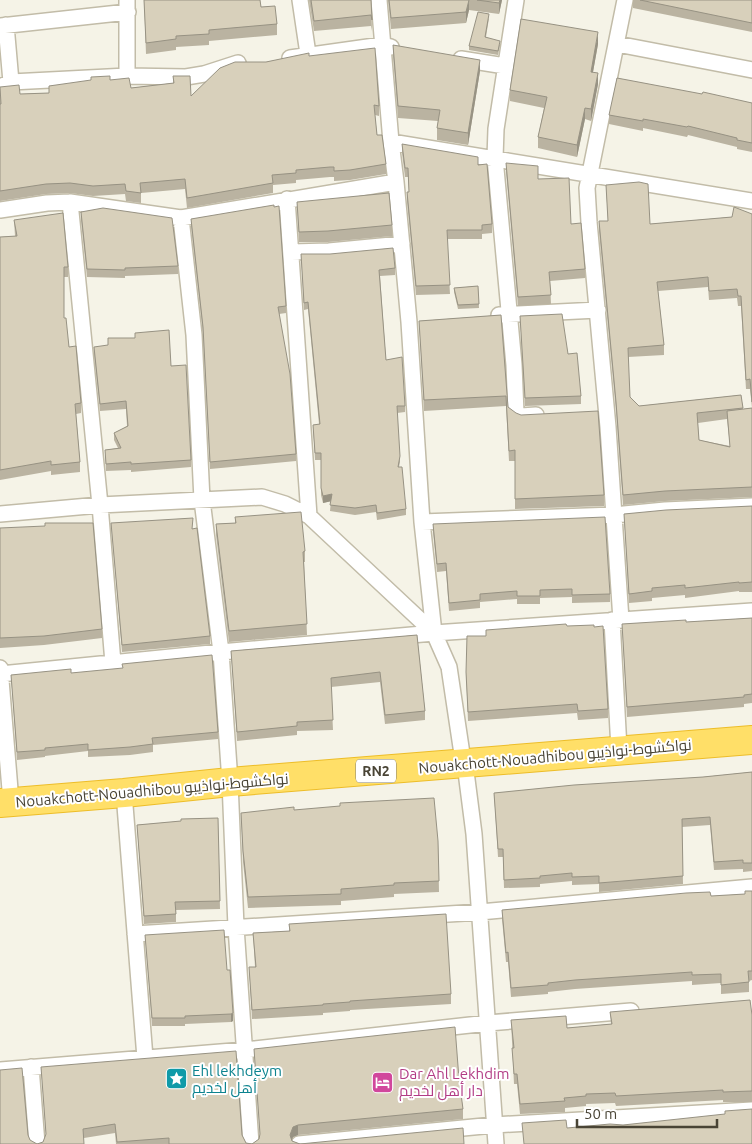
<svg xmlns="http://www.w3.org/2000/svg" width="752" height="1144" font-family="Ubuntu,Cairo,sans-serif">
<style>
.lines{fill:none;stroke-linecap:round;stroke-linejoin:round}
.street-casing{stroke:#c2bca8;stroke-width:18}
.highway-casing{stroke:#edbd29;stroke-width:30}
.street{stroke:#fff;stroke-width:15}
.highway{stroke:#ffdf68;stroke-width:28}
.wall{fill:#bab3a1;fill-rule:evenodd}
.shaded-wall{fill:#979283}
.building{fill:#d8d0bb;stroke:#979283}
.labels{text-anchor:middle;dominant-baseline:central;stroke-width:4;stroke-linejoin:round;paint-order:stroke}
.shield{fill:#fff;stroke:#807c72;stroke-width:1}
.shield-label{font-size:14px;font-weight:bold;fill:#494435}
.street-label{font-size:15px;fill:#494435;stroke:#fff}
.culture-label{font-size:15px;fill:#0d838f;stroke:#fff;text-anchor:start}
.hotel-label{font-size:15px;fill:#b23c85;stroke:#fff;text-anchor:start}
</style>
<rect width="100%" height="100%" fill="#f5f3e7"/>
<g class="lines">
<defs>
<path id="street" d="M300,0L308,54
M379,0L391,142L396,182L409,322L422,522L434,633L449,667L462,754L465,764L474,834L496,1144
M516,0L496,129L495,158L514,365L516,413L521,416L536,415
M6,25L11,82
M0,26L128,12
M617,44L752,70
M290,58L382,45L391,47
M461,59L505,66
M127,76V0
M0,87L11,82L127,76L186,77L204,74L238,63
M391,142L752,201
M287,199L309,516
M70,202L100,505L113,663
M0,210L47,203L70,202L181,218L396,182
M181,218L194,335L202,500L221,652L230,782L236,927L251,1144
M291,252L329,251L402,244
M499,315L598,310
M0,514L100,505L262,497L285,504L309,516L434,633
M422,522L614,515L665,510L752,506
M612,620L619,749
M621,620L608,427L589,222L587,188L625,0
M0,668L11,802
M0,674L221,652L434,633L752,611
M124,793L145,1058
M135,934L480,912L752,887
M31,1067L37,1144
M0,1070L245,1050L488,1023L631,1011
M299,1144L494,1125L752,1110"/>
<path id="highway" d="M0,803L124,793L230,782L752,740"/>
</defs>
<use href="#street" class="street-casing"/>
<use href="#highway" class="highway-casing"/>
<use href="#street" class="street"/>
<use href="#highway" class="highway"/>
</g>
<path class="wall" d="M144,0H260L261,7L277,24V35L209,41V45L176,47V50L146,54Z
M309,0H371L372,31L371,26L314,31Z
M388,0H502L499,14L469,10L466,23L391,29Z
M633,0H752V32L633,8Z
M489,18L486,37L500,45L498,55L469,50V46Z
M598,44L593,72L598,84L591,121L585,119L577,157L538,148V137L544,108L510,101V90Z
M393,45L480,71L468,145L437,140V128L438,121L398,118L393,56Z
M309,56L379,106V116L375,115L377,135L386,164V174L350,180L334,181V177H330L296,180V183L273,185V193L187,208L185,189L141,193V203L126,201L125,194L93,196L70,193L46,194L0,201V87L20,94L49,93V86L110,80L131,88L173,83V76L191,96L266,62Z
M702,94L752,103V152L737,149V147L688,135L687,137L643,128V131L609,124V115Z
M402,144L478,165L492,224V233L482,234V239H447L450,294L416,295L407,201V192H409L408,177H405L402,153Z
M506,163L538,179L571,224L585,269V278L550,281L551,304L518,306L506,172Z
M606,185L650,224L732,217L752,214V497L665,501L623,505L616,411L599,231V221H608ZM708,287L709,300L737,298L738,306H741L746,389H750L752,408L743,409L741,395L639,406L630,397L628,357L664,355V345L658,291ZM727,419L730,446L699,440L698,423Z
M297,202L392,225V236L328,242H299Z
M274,207L286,306V313L279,314L296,454V461L210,469L203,334L191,226V219Z
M81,212L178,266V274L125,276V278L87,277L81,220Z
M14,220L68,267V277H64V318L69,347L81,403V413L76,414L80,462V472L51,475V471L0,480V237L15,236Z
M301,254L395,268V275L380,276L386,360L405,406V412L397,413L400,462L399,467L406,509V515L377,520L376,512L355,515L330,511L331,501L323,503L321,495V460H315L313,425L319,424L308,309L304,310Z
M478,286L479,308L458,309L454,292V288Z
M501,315L508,407L604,495V506L515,509V461H509L506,406L424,411L419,321Z
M520,316L568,354L581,396V404L525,406Z
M94,347L171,366L191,460V467L131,472V470L106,471L105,450L118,448L114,440V433L127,426L126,409L100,411L94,354Z
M752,506V592H739V591L685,598V595L652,598V601L629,603L624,514Z
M235,517L305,551V562H304L307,635L229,642L216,535V524L235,523Z
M111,523L210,636V644L122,652Z
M433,524L610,594V602L572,603V597L540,598V604H517V599L480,602V608L449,611L446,571L437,572L433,532Z
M0,528L102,629V638L44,645L0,648Z
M752,618V703L744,704V707L627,717L622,624L686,622Z
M417,635L425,711V720L385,724L380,682L331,687L333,730L297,731V735L237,741L231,651Z
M466,672L608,709V718L578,720L577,713L468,721Z
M71,673L218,732V739L153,745V752L130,755L88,757V751L45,756V757L17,760L11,675Z
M752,772V871L743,872V869L714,870L710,825L682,827L683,884L599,892V884L572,885V881L540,884V887L504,888L503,857H498L494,793L703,777Z
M294,810L438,841L439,892L394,894V897L341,901V905L248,908L243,862L241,813Z
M218,818L220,909L176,910V922L144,924L137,825Z
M752,891V980L749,981V992L721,994V983L692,985V981L575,989L548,992V994L511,997L508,962H506L502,919V910L745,894Z
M289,924L451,994V1004L350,1010V1011L323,1013V1015L252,1019L249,967H255L253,933L289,931Z
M145,935L227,970L233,1021L231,1022L185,1024V1026H152Z
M610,1012L752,1015V1102H723V1100L616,1106L615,1103L586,1104V1106L565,1108V1112L520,1114L517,1084H514L511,1020L567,1028L611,1024Z
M254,1049L459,1079L463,1109V1119L298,1135L293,1137L292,1141L300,1144H116L115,1133L84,1138L43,1142L46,1135L41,1067L242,1135L246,1143L252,1144L259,1139L260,1136Z"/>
<path class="shaded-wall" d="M469,0V10L466,23V12Z
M500,0H502L499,14V3Z
M598,32V44L591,83V72Z
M480,60V71L468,145V133Z
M598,73V84L591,121V109Z
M585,108V119L577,157V145Z
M332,494V501L323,503V496Z
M233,1013V1021L231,1022V1014Z
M298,1125V1135L293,1137L290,1144V1135L293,1127Z"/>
<path class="building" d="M144,0H260L261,7L275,6L277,24L209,30V34L176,36V39L146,43Z
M311,0H371L372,20L371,15L314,21Z
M389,0H469L466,12L391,18Z
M477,0H500L499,3Z
M640,0H752V23Z
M478,12L489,14L485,37L500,41L498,51L469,46Z
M521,19L598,32L591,72L598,73L591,109L585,108L577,145L538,137L547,97L510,90Z
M393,45L480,60L468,133L437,128L440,110L398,106Z
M375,48L379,106L374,105L377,135H382L386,164L350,170L334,171V167H330L296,170V173L272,175L273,183L187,198L185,179L140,183L141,193L126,191L125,184L93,186L70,183L46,184L0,191V104H1L0,87L19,85L20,94L49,93V86L91,80V77L110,76V80L129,78L131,88L174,83L173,76H190L191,96L220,68L235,62H266L309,53V56Z
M617,78L702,94L703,92L752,103V143L737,140V138L688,126L687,127L643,119V121L609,115Z
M402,144L478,157V165L487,164L492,224L482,225V230H447L450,285L416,286L407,192H409L408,168H405Z
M506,163L538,166V179L569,178L571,224L581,223L585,269L549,272L551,295L518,297Z
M639,182L648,184L650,224L732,217L734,207L752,214V402L750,379L746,380L741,296H738L737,289L709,291L708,277L657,282L664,345L628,348L630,397L639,406L741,395L743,408L697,413L699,440L730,447L727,411L752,408V487L665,491L623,495L616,402L599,221H608L606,185Z
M389,193L392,225L328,231L299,232L297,202Z
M274,205V207L279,206L286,306L278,307L290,374L296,454L210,462L203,327L191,219Z
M103,208L172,218L178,266L125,268V270L87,269L81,212Z
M63,213L68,267H64V318H66L69,347L76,346L81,403L75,404L80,462L51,465V461L0,470V237L17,236L14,220Z
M393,248L395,268L379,270L386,360L402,357L405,406H397L400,456L398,467H402L406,509L377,513L376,505L355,508L330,505L332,494L323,496L321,488V453H315L313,425L320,424L308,302L304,303L301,254H330Z
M478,286L479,304L458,305L454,288Z
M562,314L568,354L577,353L581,396L525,398L520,316Z
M501,315L508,407L516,413L521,415L598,411L604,495L515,499V450L509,451L506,396L424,400L419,321Z
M169,330L171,366L186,365L191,460L131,464V462L106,464L105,450L121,448L114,433L128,426L126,401L100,404L94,347L108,345V338H135V333Z
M752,506V582L739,583V582L685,588V585L652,588V591L629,594L624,514L666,510Z
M301,512L305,551L303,552L307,624L229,631L216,524L236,523L235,517Z
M605,517L610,594L572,595V589L540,590V596H517V591L480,594V600L449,603L446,563L437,564L433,524Z
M193,518L192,529L197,528L210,636L122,645L111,523Z
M45,523H93L102,629L44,636L0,638V528L45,526Z
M752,618V694L744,695V697L627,707L622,624L686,620V622Z
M566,624L567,626L594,625V627L603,626L608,709L578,711L577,704L468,712L466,672L467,636H486V630Z
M417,635L425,711L385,715L380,672L331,678L333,720L297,722V726L237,732L231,651Z
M212,655L218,732L152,738L153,744L130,747L88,750V744L45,748V750L17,752L11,675L71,669V673L123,668L122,664Z
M752,772V863H743V860L714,862L710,817L682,819L683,876L599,883V876L572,877V873L540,876V878L504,880L503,849H498L494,793L574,785L703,777Z
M434,798L438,841L439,881L394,883V885L341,889V894L248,897L243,851L241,813L294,807V810L340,806V803Z
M218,818L220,901L175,902L176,914L144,916L137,825L181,821V819Z
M745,891H752V971H748L749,982L721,985V974L692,975V972L575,980L548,983V985L511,988L508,952L506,953L502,910L686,893L710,892L711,896L745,894Z
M446,914L451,994L350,1001V1002L323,1004V1005L252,1010L249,967H256L253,933L290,931L289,924Z
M224,930L227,970H230L233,1013L231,1014L185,1016V1018H152L145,935Z
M750,1000L752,1015V1091L723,1092V1090L616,1096L615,1093L586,1094V1096L564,1098L565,1101L520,1104L517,1074H514L512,1048H514L511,1020L566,1016L567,1028L612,1024L610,1012Z
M455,1027L459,1079L463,1109L298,1125L293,1127L290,1135L292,1141L300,1144H169V1138L117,1142L115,1124L83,1129L84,1144H37L43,1142L46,1134L41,1067L236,1051L242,1135L246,1143L252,1144L259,1139L260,1134L254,1049Z
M22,1068L28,1135L30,1140L37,1144H0V1070Z
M752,1109V1144H524L522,1123L566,1120L567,1128L610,1124L623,1125L725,1114V1111Z
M463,1128L464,1144H300Z"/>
<defs>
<symbol id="sight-square" viewBox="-11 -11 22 22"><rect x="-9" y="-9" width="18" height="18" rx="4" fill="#0f9aa8" stroke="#fff"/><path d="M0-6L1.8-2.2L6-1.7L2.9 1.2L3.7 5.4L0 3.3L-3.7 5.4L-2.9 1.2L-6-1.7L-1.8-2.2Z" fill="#fff"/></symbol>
<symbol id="hotel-square" viewBox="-11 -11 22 22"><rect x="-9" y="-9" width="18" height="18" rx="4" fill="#d1479c" stroke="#fff"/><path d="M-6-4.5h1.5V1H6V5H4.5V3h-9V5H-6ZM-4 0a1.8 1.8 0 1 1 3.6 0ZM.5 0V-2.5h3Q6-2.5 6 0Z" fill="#fff"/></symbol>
</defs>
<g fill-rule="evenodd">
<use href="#sight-square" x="164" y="1066" width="25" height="25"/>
<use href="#hotel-square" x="370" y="1070" width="25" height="25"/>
</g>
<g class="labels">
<rect class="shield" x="356" y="759.5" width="40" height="23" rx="4"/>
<g class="shield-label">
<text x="376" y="771">RN2</text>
</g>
<g class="street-label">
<text transform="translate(555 756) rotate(-5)">Nouakchott-Nouadhibou نواكشوط-نواذيبو</text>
<text transform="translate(152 790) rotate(-5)">Nouakchott-Nouadhibou نواكشوط-نواذيبو</text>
</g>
<g class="culture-label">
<text x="192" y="1070">Ehl lekhdeym<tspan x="192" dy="17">أهل لخديم</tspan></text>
</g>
<g class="hotel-label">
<text x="399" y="1073">Dar Ahl Lekhdim<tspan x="399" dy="17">دار أهل لخديم</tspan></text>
</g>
</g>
<path d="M577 1119v8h140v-8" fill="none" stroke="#494435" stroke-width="2.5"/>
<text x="584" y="1119" font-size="15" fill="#494435" stroke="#ffffff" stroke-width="4" paint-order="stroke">50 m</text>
</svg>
